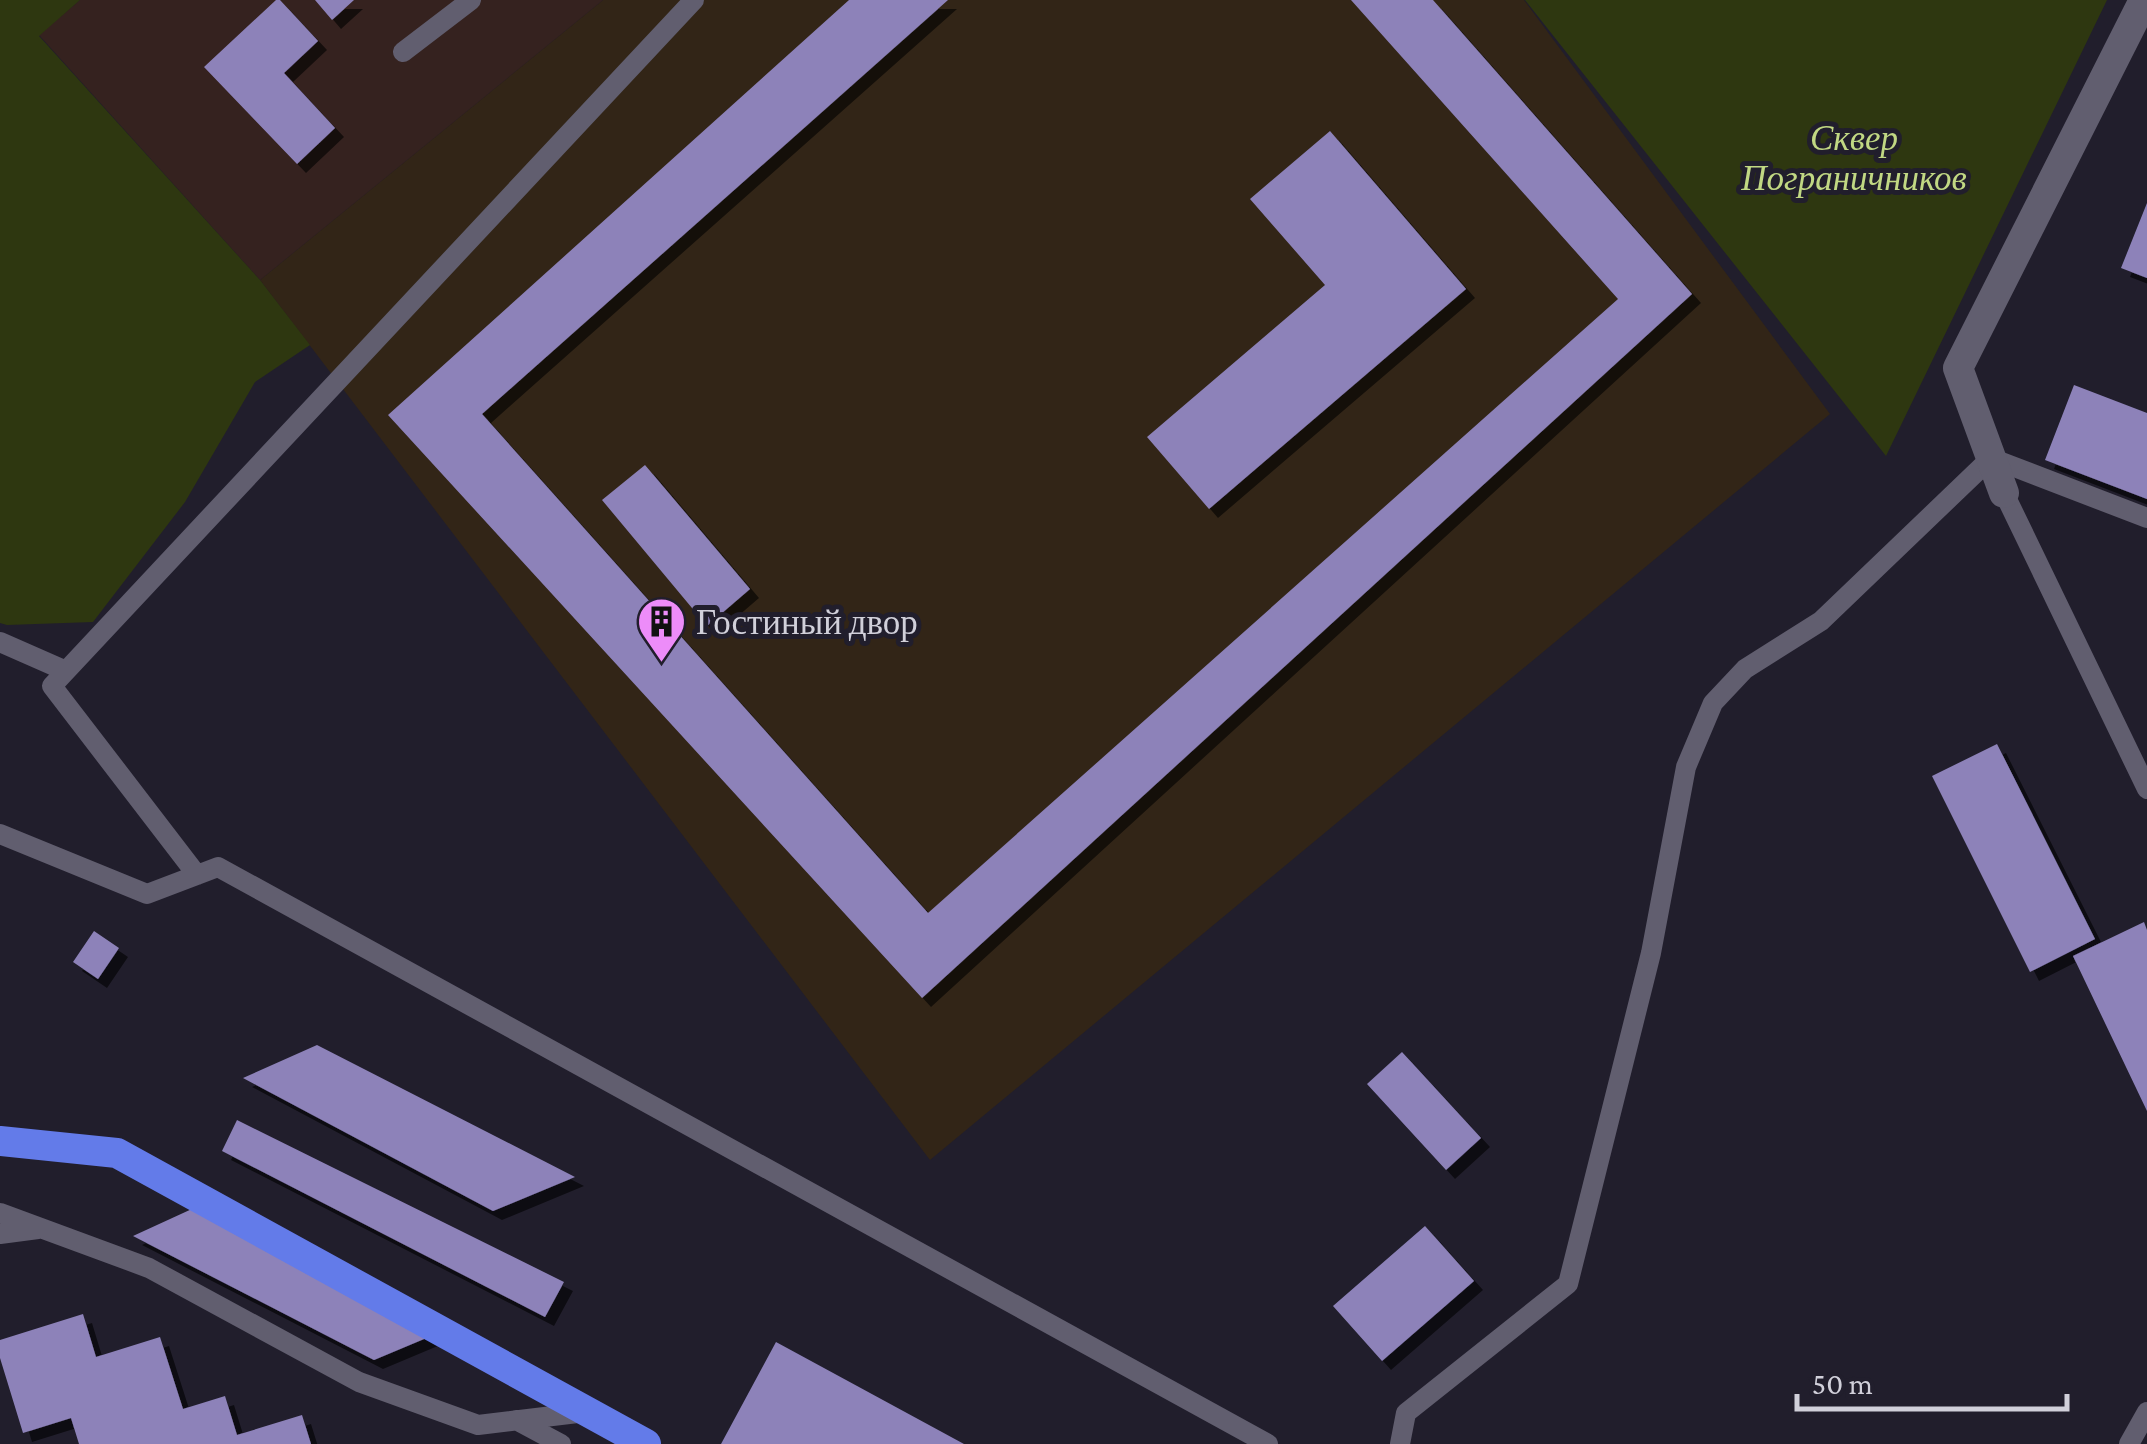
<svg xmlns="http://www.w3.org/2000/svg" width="2147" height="1444" font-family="'Crimson Pro',serif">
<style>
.commercial{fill:#322517}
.industrial{fill:#35221f}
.green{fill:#2e3710}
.building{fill:#8d82b9;filter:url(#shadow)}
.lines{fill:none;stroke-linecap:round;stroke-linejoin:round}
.lane{stroke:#615e6f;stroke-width:20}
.street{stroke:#615e6f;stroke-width:30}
.highway{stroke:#637be9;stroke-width:30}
.labels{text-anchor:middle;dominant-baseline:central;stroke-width:10;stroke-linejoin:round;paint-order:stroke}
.park-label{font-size:35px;font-style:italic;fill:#c1d883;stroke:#211e2c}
.poi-label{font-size:35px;fill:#d1d0da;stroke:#211e2c;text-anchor:start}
</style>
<defs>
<filter id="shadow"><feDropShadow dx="9" dy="9" stdDeviation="0" flood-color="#0009"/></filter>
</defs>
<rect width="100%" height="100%" fill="#211e2c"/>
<path class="commercial" d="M603,0H1524L1830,414L930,1160L260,280Z"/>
<path class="industrial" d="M80,0H603L260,280L39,35Z"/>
<path class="green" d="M0,0H80L39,36L260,280L310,345L255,382L185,502L93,622L7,625L0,623Z
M1525,0H2107L1886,456Z"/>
<path class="building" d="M276,0H280L318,41L284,73L335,128L297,164L204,67Z
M315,0H354L332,20Z
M849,0H948L482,414L928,913L1618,299L1351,0H1433L1692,294L922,998L388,415Z
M1330,131L1466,289L1209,509L1147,437L1325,285L1250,199Z
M2147,203V278L2121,268Z
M2074,385L2147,413V499L2045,460Z
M645,465L750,589L707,626L602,500Z
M1997,744L2095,939L2030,972L1932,776Z
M2144,922L2147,930V1111L2073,956Z
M94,931L119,948L98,979L73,962Z
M317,1045L575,1177L493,1211L243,1078Z
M1402,1052L1481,1138L1446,1170L1367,1084Z
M237,1120L564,1282L545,1317L222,1151Z
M218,1197L455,1326L374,1360L133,1236Z
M1425,1226L1474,1281L1382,1361L1333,1306Z
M83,1314L96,1357L160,1337L183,1409L225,1396L237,1435L302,1415L311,1444H79L71,1418L23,1433L0,1358V1340Z
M776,1342L964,1444H721Z"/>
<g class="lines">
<path class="lane" d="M403,52L471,0
M2004,493L2147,789
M0,642L66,671
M0,834L147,894L218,867L1268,1444
M197,875L52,686L694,0
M0,1213L149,1268L359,1382L478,1425L586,1412
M0,1234L38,1229
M516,1420L561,1444
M1400,1444L1406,1413L1568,1284L1651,953L1686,767L1713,703L1745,669L1821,621L1991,458L2147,518
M2129,1444L2147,1412"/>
<path class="street" d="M2004,493L1958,368L2144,0"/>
<path class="highway" d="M0,1141L117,1153L646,1444"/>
</g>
<defs>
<symbol id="building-pin" viewBox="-11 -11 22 30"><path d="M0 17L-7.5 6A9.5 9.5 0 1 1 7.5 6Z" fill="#ed8cf9" stroke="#211e2c"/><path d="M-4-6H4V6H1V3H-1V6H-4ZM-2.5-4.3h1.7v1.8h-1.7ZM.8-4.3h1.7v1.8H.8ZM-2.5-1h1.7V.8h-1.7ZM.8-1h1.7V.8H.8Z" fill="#111"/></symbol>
</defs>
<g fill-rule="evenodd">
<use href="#building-pin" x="634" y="594" width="55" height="75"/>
</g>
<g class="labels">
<g class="park-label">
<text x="1854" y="138">Сквер<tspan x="1854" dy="40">Пограничников</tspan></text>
</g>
<g class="poi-label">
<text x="696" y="622">Гостиный двор</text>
</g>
</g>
<path d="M1797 1394v15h270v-15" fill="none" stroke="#d1d0da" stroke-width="5"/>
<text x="1812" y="1394" font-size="30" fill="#d1d0da" stroke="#211e2c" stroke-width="8" paint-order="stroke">50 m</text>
</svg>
